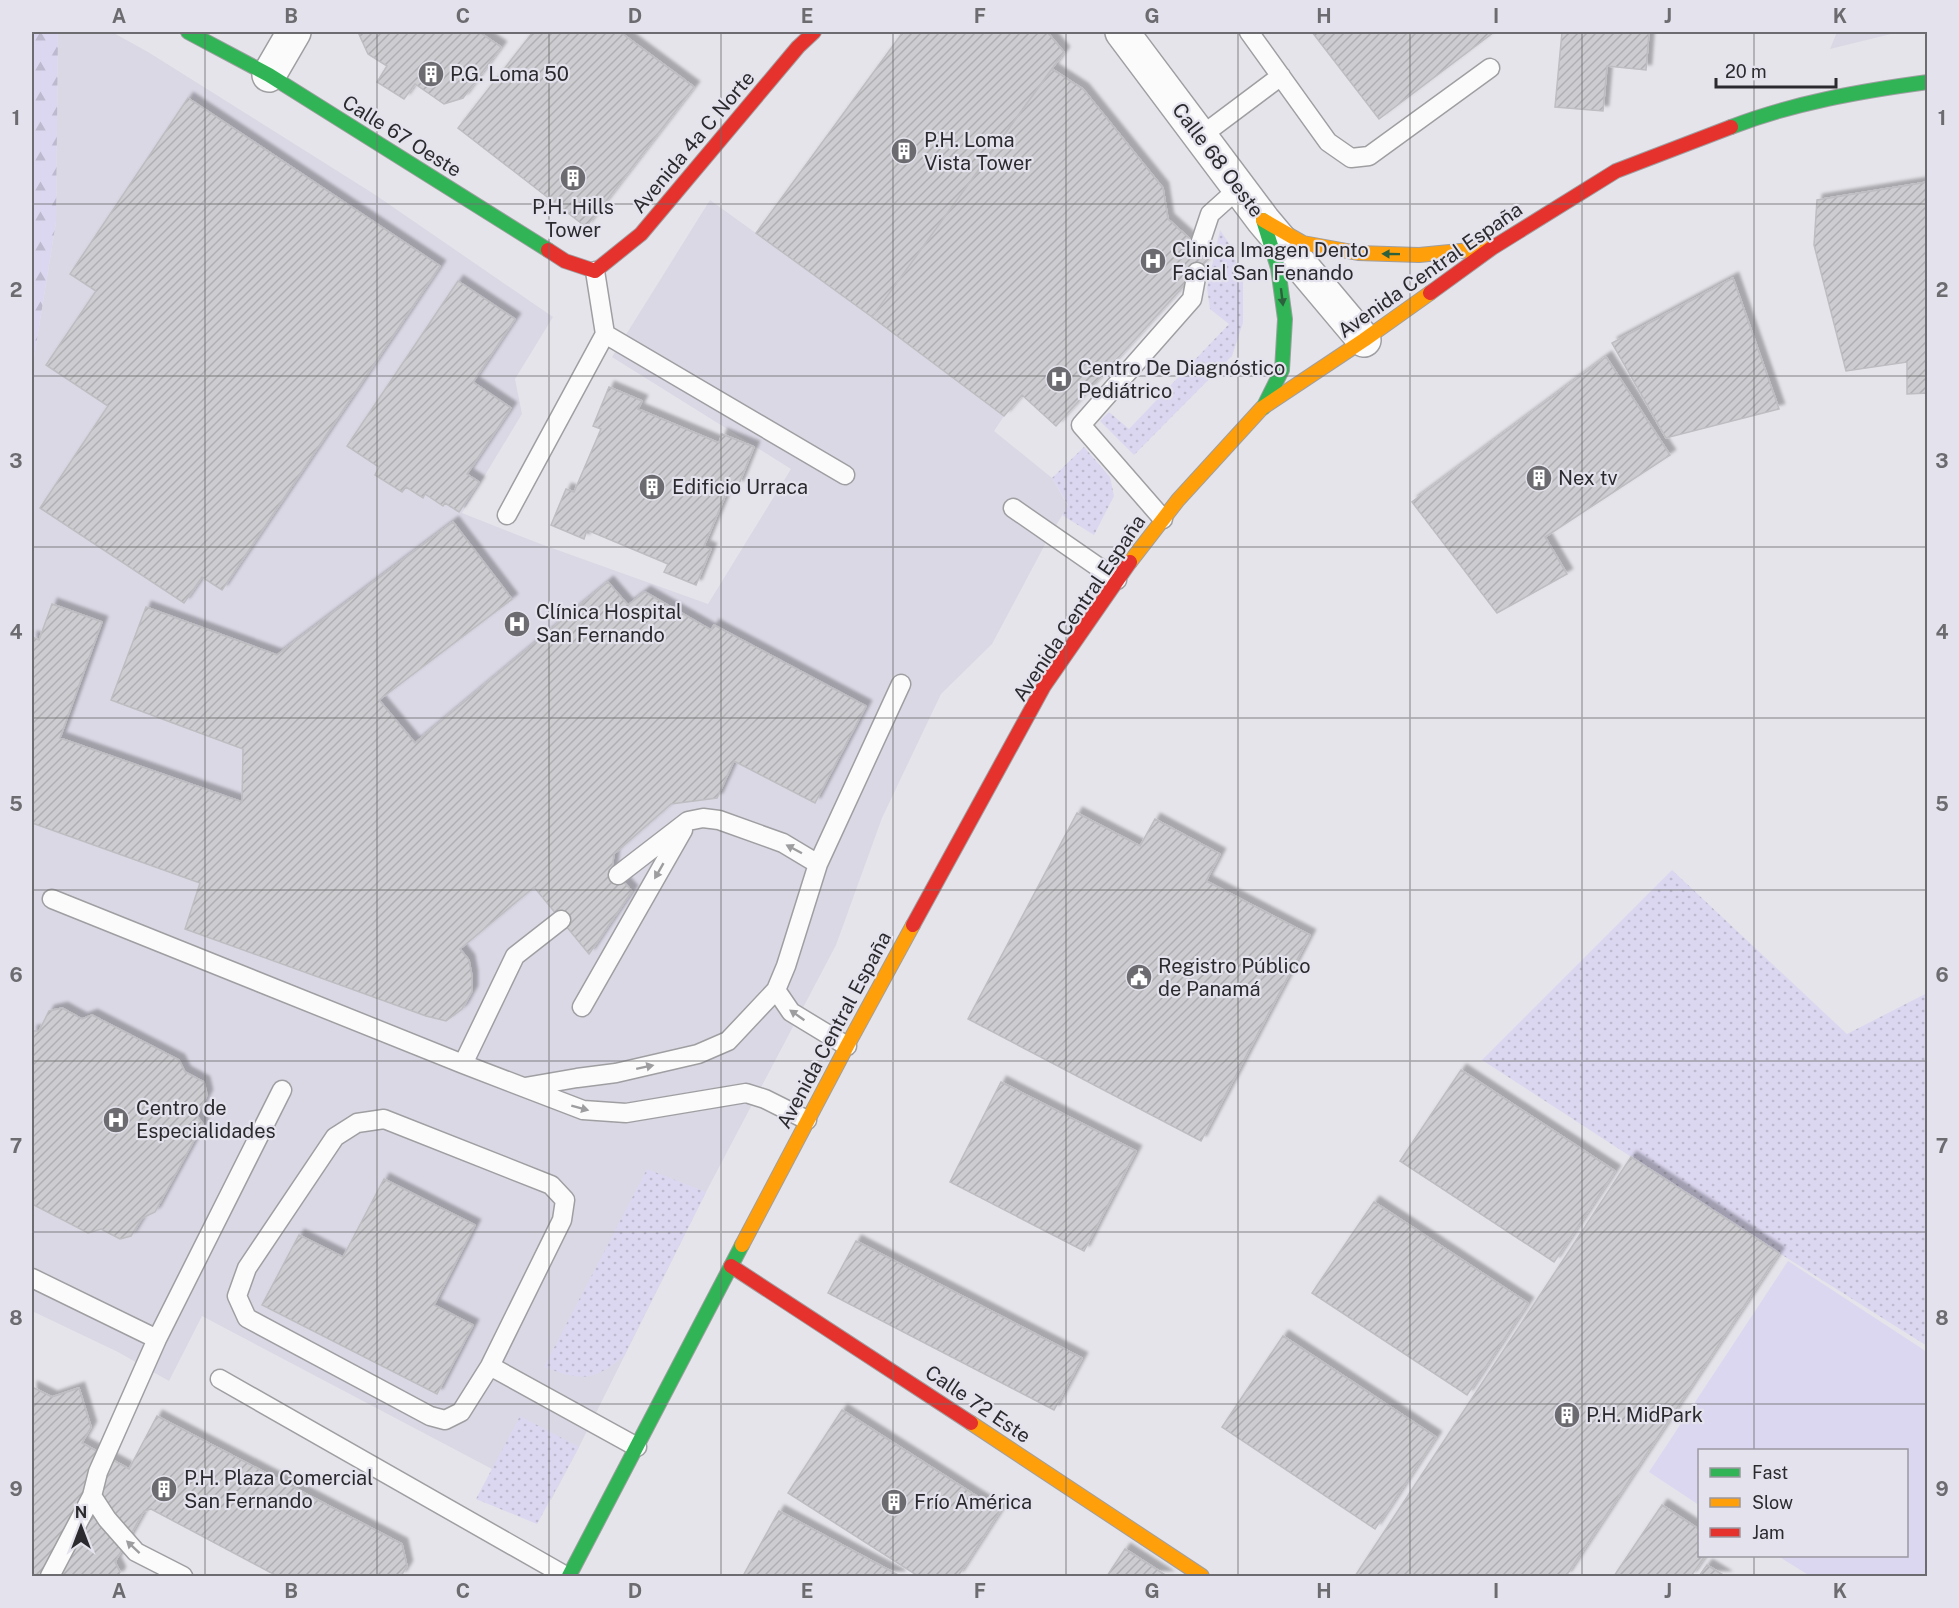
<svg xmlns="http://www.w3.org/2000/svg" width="1959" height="1608" font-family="'Public Sans',sans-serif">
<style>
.built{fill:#dad8e4}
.grass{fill:url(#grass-dots)}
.forest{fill:url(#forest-firs)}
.pitch{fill:#dcd7f0}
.building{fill:url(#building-hatch);stroke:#bebdc1;stroke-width:1.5;filter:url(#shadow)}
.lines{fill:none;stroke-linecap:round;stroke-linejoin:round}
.lane-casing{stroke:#9f9fa2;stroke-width:21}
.street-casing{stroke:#9f9fa2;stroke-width:36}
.fast-casing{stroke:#9f9fa2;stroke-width:16}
.slow-casing{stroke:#9f9fa2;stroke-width:16}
.jam-casing{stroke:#9f9fa2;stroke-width:16}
.lane{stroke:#fbfbfc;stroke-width:18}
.street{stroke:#fbfbfc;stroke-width:33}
.fast{stroke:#30b455;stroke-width:14}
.slow{stroke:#ff9f0a;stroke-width:14}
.jam{stroke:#e5322d;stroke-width:14}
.oneway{fill:#2d613e}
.oneway2{fill:#9d9d9f}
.grid{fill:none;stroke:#6c6b70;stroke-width:1.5;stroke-opacity:0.55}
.labels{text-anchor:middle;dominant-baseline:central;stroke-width:4.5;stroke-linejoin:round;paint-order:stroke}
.poi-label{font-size:20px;fill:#2b2a2e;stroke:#e4e2ec;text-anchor:start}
.street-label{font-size:20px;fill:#2b2a2e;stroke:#e4e2ec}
.neatline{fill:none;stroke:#6c6b70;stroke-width:2}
.grid-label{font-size:20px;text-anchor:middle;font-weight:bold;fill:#6c6b70}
</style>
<defs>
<pattern id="grass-dots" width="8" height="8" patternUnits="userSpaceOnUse" patternTransform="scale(1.5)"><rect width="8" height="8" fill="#dcd7f0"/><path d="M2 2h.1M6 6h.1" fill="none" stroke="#bdb9ce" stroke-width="1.8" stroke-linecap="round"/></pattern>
<pattern id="forest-firs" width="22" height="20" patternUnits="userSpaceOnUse" patternTransform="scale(1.5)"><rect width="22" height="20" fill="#dcd7f0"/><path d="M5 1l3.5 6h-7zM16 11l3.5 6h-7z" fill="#bdb9ce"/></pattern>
<pattern id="building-hatch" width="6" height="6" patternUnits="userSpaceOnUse" patternTransform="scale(1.5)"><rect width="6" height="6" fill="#cdccd0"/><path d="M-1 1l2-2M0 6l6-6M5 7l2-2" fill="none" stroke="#b0afb3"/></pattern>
<filter id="shadow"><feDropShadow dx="5.5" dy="-5.5" stdDeviation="1.5" flood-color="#0004"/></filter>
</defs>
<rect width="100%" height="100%" fill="#e5e4ea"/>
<path class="built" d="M58,32H112L148,52L374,194L553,317L515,379L522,414L462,513L538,543L708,604L791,469L612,357L710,200L872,317L1004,416L994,431L1052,478L1068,506L1050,535L992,644L941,694L882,818L836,945L706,1192L579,1447L551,1500L202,1316L169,1381L118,1352L32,1311V370L56,222Z
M1837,32H1899L1830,49Z"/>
<path class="grass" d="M1220,230L1230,245L1243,281V323L1232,356L1134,455L1100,421L1109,412L1129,429L1229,324L1210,309L1207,288Z
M1084,447L1110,477L1114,496L1094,535L1062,515L1068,505L1052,478Z
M1672,870L1847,1034L1927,993V1346L1779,1253L1482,1060Z
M647,1169L706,1192L624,1356C593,1382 581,1381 544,1367Z
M520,1416L579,1447L537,1524L476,1499Z"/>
<path class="forest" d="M32,32H58L56,222L32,370Z"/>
<path class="pitch" d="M1788,1261L1927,1352V1576H1810L1778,1556H1906V1450H1700L1699,1505L1649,1472Z"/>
<path class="building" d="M358,32H479L501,47L463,98L444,104L415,84L404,99L377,82L387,66L368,54Z
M533,32H620L694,87L586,227L458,128Z
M903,32H1047L1064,52L872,317L756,233Z
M1312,32H1494L1379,119Z
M1562,32H1649L1646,70L1607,66L1603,111L1555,107Z
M1052,69L1083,89L1163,188L1168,219L1210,257L1056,426L1022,395L1004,416L872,317Z
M188,98L440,266L222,590L202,577L184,603L40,508L108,406L46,365L96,291L70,274Z
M1928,182V393L1907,394V362L1846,371L1814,245L1817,200Z
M1733,278L1779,409L1666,438L1612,343Z
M458,281L515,319L473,382L511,408L467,474L479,482L459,512L445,503L443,506L425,494L423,498L406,487L402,492L375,475L379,467L347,446Z
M1606,357L1670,455L1545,537L1567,574L1497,613L1412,502Z
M609,387L642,401L638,409L719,443L722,434L754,447L738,486L731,482L704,546L711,549L696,585L664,572L668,564L587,530L584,539L551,525L566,489L574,492L601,429L593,426Z
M453,522L512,599L379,700L415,743L608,582L628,605L645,592L711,630L714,625L866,706L815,803L734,761L717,798L671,804L614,854L612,869L632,891L589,954L534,887L460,949L469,960L472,976V991L462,1009L446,1021L426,1016L185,929L200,883L32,823V637L39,640L52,604L102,622L60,738L242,802L243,749L111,700L146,607L277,655Z
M1077,813L1140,846L1155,819L1220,854L1206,881L1310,935L1201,1141L968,1019Z
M62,1008L82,1019L92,1015L179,1060L185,1072L204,1082L207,1095L197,1116L203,1124L155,1212L142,1218L131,1236L120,1239L101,1229L88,1233L32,1204V1031H39L49,1011Z
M1461,1070L1615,1171L1554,1262L1400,1161Z
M1001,1082L1136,1151L1084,1251L950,1182Z
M1631,1157L1779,1253L1566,1576H1355Z
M384,1179L475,1225L434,1305L473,1325L437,1394L262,1305L299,1235L343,1257Z
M1374,1202L1528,1303L1467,1395L1312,1293Z
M856,1241L1082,1358L1054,1410L828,1293Z
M1283,1336L1436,1437L1375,1529L1222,1427Z
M32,1387L52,1397L79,1388L91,1427L82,1443L129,1469L157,1416L402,1544L407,1566L401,1576H277L151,1509L144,1511L115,1562L120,1572L118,1576H32Z
M842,1410L1000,1511L958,1576H918L788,1493Z
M1662,1505L1700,1530V1556H1705L1691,1576H1614Z
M779,1511L900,1576H743Z
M1125,1549L1167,1576H1107Z
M1707,1565L1725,1576H1699Z"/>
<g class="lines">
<defs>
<path id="lane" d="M1249,32L1328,142L1351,158L1369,156L1490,68
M1201,136L1281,76
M1199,247L1210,214L1239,188
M605,334L845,475
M1013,508L1117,580
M507,515L605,334L595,271
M1163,519L1081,425L1192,299L1197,272
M818,864L901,684
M618,875L688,821L703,818L719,820L783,843L818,864L786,966L776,990L791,1012L847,1046
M52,899L463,1064L583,1110L626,1113L746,1093L765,1099L807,1120
M582,1007L683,830
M463,1064L515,956L561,920
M525,1087L577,1078L616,1073L698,1054L728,1041L776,990
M384,1119L551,1185L565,1200L562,1220L490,1366L461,1412L445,1420L430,1416L247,1318L237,1296L247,1268L335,1137L357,1123Z
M32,1278L157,1339
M490,1366L637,1447
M220,1379L566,1576
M92,1496L107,1519L136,1552L183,1576
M50,1576L92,1496L98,1472L157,1339L282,1090"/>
<path id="street" d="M1122,32L1263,220L1364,340
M269,75L294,32"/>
<path id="fast" d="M188,32L269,75L548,250
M1731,127C1793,103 1861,91 1928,82
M1263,220L1278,268L1285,319L1282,370L1263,408
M569,1576L742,1245"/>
<path id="slow" d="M1263,220L1303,243L1358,253L1419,255L1491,248
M1130,562L1178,500L1262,408L1364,340L1430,293
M742,1245L847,1046L913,925
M971,1423L1202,1576"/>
<path id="jam" d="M548,250L565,261L595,271L641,234L798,47L814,32
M1430,293L1492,248L1616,171L1731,127
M913,925L1044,686L1130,562
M731,1266L971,1423"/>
</defs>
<use href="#lane" class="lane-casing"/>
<use href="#street" class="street-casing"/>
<use href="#fast" class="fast-casing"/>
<use href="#slow" class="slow-casing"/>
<use href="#jam" class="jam-casing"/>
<use href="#lane" class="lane"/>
<use href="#street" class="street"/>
<use href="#fast" class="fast"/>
<use href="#slow" class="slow"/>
<use href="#jam" class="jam"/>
</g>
<defs><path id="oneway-solid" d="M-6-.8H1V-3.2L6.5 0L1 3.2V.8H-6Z" transform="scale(1.5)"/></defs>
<g class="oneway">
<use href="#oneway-solid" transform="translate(1391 254) rotate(-179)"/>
<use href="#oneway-solid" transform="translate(1282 297) rotate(83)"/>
</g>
<g class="oneway2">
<use href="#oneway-solid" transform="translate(794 849) rotate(-152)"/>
<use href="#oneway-solid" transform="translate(659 871) rotate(120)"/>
<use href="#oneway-solid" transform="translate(797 1015) rotate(-145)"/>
<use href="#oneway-solid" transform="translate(645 1067) rotate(-12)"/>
<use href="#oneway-solid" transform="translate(580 1108) rotate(15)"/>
<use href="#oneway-solid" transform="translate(133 1547) rotate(-137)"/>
</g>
<path class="grid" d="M205,32V1576M377,32V1576M549,32V1576M721,32V1576M893,32V1576M1066,32V1576M1238,32V1576M1410,32V1576M1582,32V1576M1754,32V1450M32,204H1928M32,376H1928M32,547H1928M32,718H1928M32,890H1928M32,1061H1928M32,1232H1928M32,1404H1928M1754,1556V1576"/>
<defs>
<symbol id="building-disc" viewBox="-11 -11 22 22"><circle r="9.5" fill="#6c6b70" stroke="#e4e2ec"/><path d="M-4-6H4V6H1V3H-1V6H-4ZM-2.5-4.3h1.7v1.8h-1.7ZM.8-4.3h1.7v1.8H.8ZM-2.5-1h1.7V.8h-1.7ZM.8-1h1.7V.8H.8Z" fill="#fff"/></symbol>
<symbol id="hospital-disc" viewBox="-11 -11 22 22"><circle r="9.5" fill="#6c6b70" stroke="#e4e2ec"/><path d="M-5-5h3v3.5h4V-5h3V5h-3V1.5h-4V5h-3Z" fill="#fff"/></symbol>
<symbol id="civic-disc" viewBox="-11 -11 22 22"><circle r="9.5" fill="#6c6b70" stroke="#e4e2ec"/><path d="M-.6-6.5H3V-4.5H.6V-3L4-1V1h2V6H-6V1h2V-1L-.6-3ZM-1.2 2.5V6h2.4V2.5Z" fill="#fff"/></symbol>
</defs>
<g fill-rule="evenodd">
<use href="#building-disc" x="416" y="59" width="30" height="30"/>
<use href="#building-disc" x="889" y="136" width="30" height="30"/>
<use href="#building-disc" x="558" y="163" width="30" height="30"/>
<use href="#hospital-disc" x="1138" y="246" width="30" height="30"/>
<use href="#hospital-disc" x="1044" y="364" width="30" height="30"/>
<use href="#building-disc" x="1524" y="463" width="30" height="30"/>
<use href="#building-disc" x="637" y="472" width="30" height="30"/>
<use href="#hospital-disc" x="502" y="609" width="30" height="30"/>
<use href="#civic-disc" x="1124" y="962" width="30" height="30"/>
<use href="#hospital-disc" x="101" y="1105" width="30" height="30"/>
<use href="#building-disc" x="1552" y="1400" width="30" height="30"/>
<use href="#building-disc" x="149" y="1474" width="30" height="30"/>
<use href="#building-disc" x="879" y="1487" width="30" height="30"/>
</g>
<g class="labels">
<g class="poi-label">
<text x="450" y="74">P.G. Loma 50</text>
<text x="924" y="140">P.H. Loma<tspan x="924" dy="23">Vista Tower</tspan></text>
<text x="573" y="207" text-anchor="middle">P.H. Hills<tspan x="573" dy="23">Tower</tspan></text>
<text x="1172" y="250">Clinica Imagen Dento<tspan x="1172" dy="23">Facial San Fenando</tspan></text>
<text x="1078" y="368">Centro De Diagnóstico<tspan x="1078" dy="23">Pediátrico</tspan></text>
<text x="1558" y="478">Nex tv</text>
<text x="672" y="487">Edificio Urraca</text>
<text x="536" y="612">Clínica Hospital<tspan x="536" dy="23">San Fernando</tspan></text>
<text x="1158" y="966">Registro Público<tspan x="1158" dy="23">de Panamá</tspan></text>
<text x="136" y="1108">Centro de<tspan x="136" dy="23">Especialidades</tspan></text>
<text x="1586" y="1415">P.H. MidPark</text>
<text x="184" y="1478">P.H. Plaza Comercial<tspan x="184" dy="23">San Fernando</tspan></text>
<text x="914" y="1502">Frío América</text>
</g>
<g class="street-label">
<text transform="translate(402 136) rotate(32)">Calle 67 Oeste</text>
<text transform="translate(693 142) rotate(-50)">Avenida 4a C Norte</text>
<text transform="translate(1218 160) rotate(53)">Calle 68 Oeste</text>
<text transform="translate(1430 270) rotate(-35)">Avenida Central España</text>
<text transform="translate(1079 608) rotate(-56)">Avenida Central España</text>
<text transform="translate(834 1030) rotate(-62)">Avenida Central España</text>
<text transform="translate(978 1404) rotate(34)">Calle 72 Este</text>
</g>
</g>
<rect width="1959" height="1608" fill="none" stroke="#e4e2ec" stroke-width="66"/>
<rect x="1698" y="1449" width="210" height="108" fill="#e4e2ec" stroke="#9a98a0" stroke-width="1.5"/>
<rect x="1710" y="1468" width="30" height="9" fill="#30b455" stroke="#9a98a0" stroke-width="1.5"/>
<text x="1752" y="1479" font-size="18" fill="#2b2a2e">Fast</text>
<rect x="1710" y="1498" width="30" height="9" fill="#ff9f0a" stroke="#9a98a0" stroke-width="1.5"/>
<text x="1752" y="1509" font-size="18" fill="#2b2a2e">Slow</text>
<rect x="1710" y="1528" width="30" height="9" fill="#e5322d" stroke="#9a98a0" stroke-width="1.5"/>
<text x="1752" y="1539" font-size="18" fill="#2b2a2e">Jam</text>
<g transform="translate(81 1527)" stroke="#e4e2ec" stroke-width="4.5" paint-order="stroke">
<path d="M0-4.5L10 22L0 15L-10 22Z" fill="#2b2a2e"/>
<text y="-9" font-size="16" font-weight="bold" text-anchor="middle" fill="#2b2a2e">N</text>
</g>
<path d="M1716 78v9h120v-9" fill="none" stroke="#2b2a2e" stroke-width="3"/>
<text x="1725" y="78" font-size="18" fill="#2b2a2e" stroke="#e4e2ec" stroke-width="4.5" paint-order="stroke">20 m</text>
<rect x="33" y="33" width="1893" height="1542" class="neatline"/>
<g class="grid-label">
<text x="119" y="23">A</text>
<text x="291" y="23">B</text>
<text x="463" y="23">C</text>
<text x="635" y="23">D</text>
<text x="807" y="23">E</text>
<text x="980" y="23">F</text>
<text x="1152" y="23">G</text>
<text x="1324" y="23">H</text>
<text x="1496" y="23">I</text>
<text x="1668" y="23">J</text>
<text x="1840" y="23">K</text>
<text x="16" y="125">1</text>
<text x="1942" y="125">1</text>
<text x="16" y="297">2</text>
<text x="1942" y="297">2</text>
<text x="16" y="468">3</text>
<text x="1942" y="468">3</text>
<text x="16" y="639">4</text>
<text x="1942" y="639">4</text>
<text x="16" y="811">5</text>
<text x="1942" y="811">5</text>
<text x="16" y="982">6</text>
<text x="1942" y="982">6</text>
<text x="16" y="1153">7</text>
<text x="1942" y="1153">7</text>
<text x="16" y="1325">8</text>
<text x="1942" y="1325">8</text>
<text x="16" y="1496">9</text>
<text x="1942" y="1496">9</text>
<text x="119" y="1598">A</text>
<text x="291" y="1598">B</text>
<text x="463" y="1598">C</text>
<text x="635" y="1598">D</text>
<text x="807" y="1598">E</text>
<text x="980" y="1598">F</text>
<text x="1152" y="1598">G</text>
<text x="1324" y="1598">H</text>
<text x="1496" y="1598">I</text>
<text x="1668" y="1598">J</text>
<text x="1840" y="1598">K</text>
</g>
</svg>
